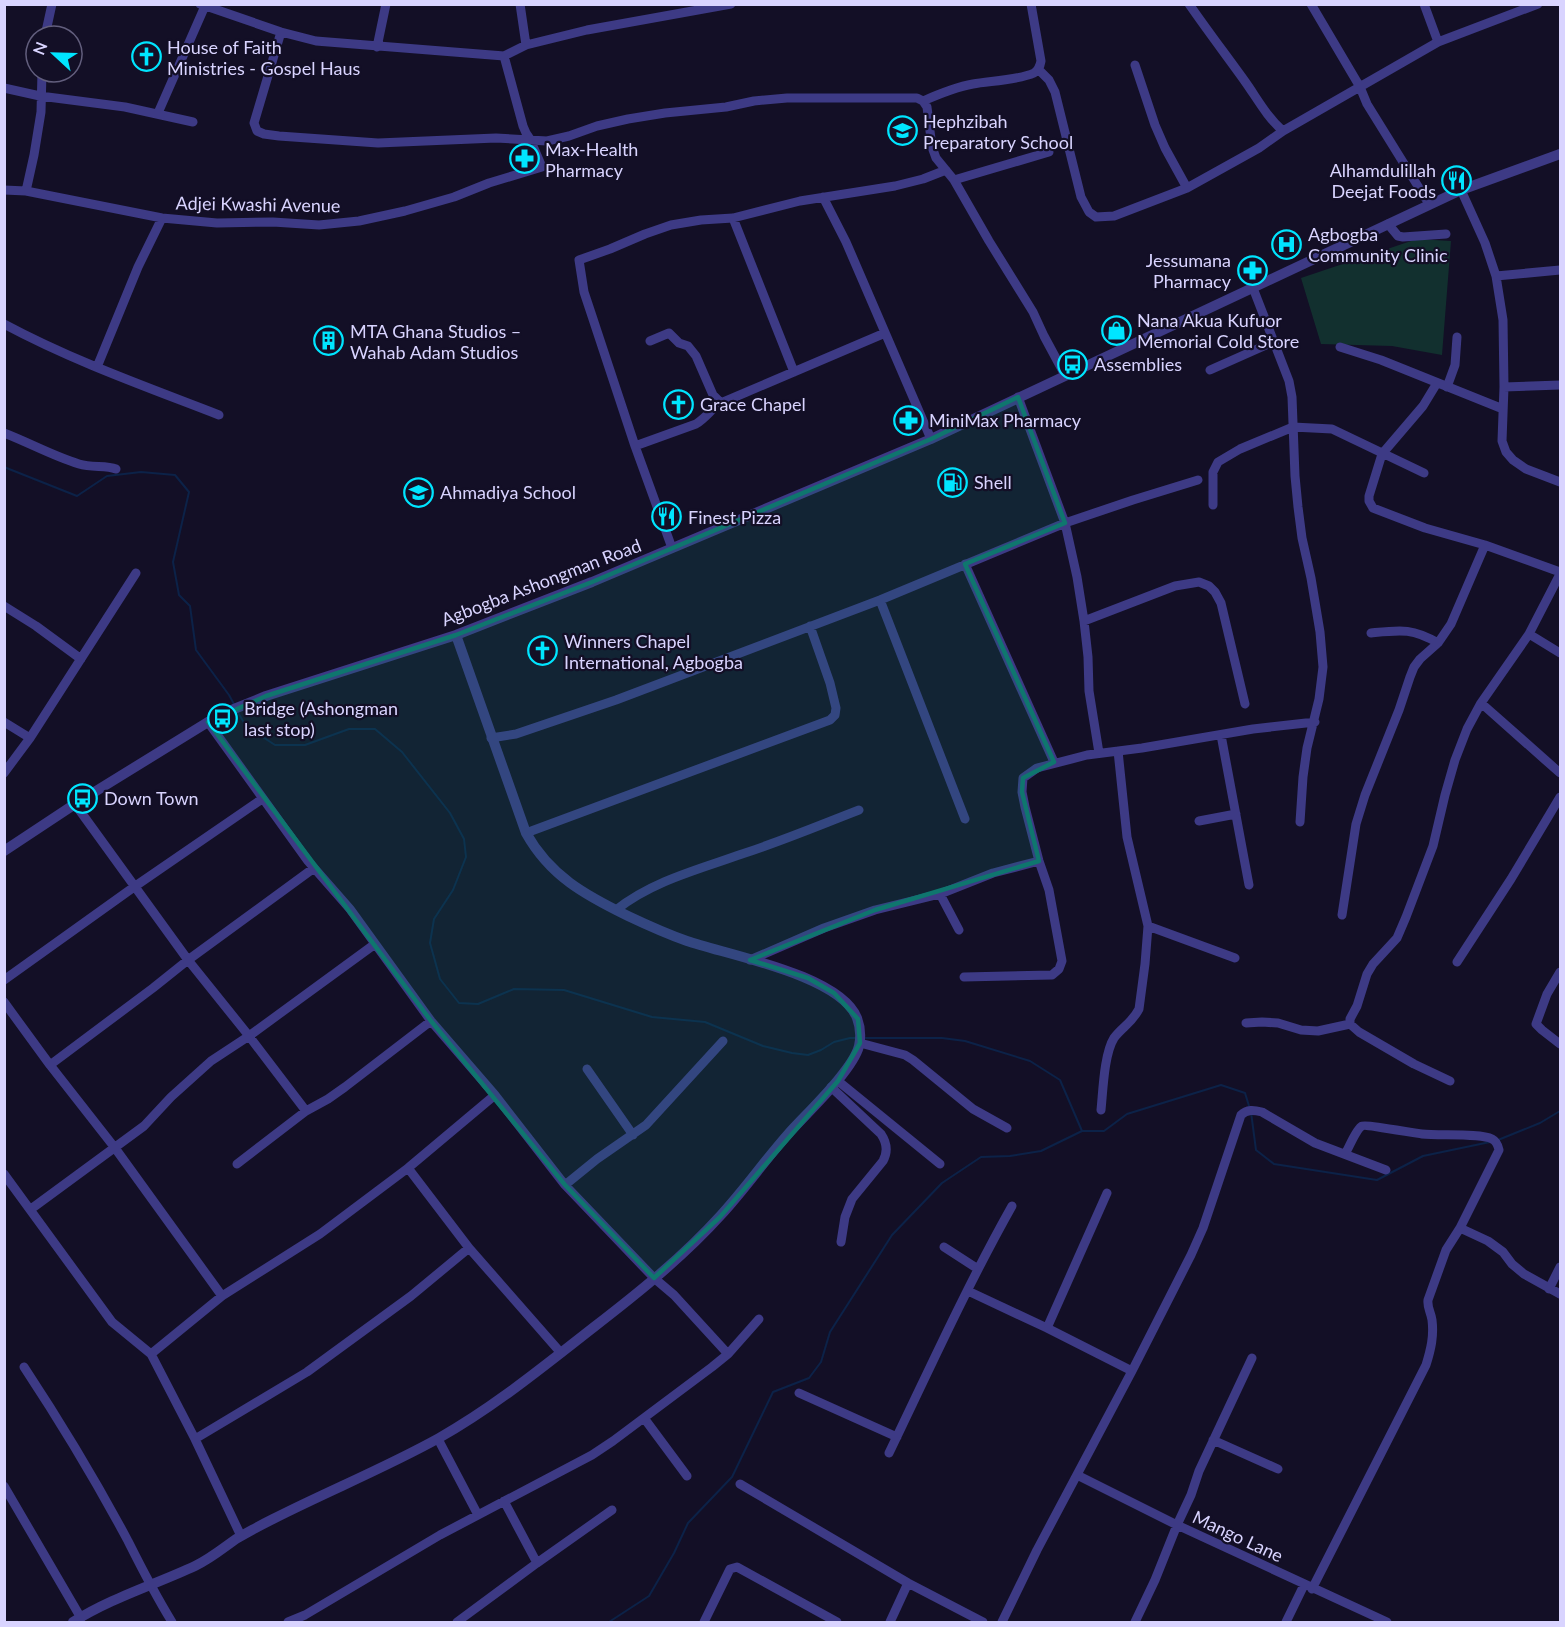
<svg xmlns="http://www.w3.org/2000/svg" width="1565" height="1627" font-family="Lato,sans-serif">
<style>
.green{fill:#12302f}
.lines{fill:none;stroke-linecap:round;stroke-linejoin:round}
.stream{stroke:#0c2248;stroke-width:2}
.minor{stroke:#3d3a85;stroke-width:9}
.tertiary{stroke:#3d3a85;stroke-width:10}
.marked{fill:#0f766e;fill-opacity:0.2;stroke:#0f766e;stroke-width:4.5;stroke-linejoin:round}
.labels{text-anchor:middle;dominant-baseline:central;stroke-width:4.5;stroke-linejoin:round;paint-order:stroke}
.poi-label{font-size:18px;fill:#d9d4ff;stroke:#130f26;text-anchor:start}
.street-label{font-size:18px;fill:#d9d4ff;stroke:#130f26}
</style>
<rect width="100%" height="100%" fill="#130f26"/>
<path class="green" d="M1417,239L1451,241L1442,355L1392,346L1321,344L1301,278Z"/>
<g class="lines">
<path class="stream" d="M4,467L77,496L107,476L141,472L175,475L189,492L173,562L179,595L190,606L196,650L229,695L235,706
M237,711L246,726L275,745H305L349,729H375L402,752L450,813L464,839L466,857L453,890L434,919L430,943L440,979L459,1003L478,1004L514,989L564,990L652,1017L705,1022L763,1046L792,1053L808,1055L821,1050L834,1042L850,1038H856
M862,1038H942L965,1041L1030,1061L1060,1080L1082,1131H1104L1127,1114L1221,1085L1245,1093L1249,1106
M1251,1112L1256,1150L1274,1164L1377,1180L1423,1156L1490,1142
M1498,1140L1540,1123L1560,1111
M609,1622L649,1596L674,1553L688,1523L732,1477L773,1392L809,1378L821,1362L830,1332L892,1235L942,1183L981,1157L1010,1156L1041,1151L1082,1131"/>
<path class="minor" d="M200,4L281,32L316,41L504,56L526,45L587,30L731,4
M520,4L526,45
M1189,4C1207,30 1226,55 1244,80C1257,98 1266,116 1283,131
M1311,4L1360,87L1367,104L1429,204
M1424,4L1438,42
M281,32L254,123L257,131L264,134L279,136L378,143L496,138L547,141L569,136L597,126L628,119L665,113L726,107L754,101L787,98H917L923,101L927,107L932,147L936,158L954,180L989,241L1033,312L1044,336L1065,375
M45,36L52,4
M377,47L386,4
M1135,65L1155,125L1165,148L1187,188
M1039,70L1049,80L1055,92L1081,197L1089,212L1096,217L1114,216L1187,188L1259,148L1283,131L1438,42L1538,4
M4,88L40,96L125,107L193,122
M923,101C939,94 956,87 973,84C990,81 1019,80 1034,73C1039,70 1040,66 1041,61L1031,4
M158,113L205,6
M954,180L1049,152
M4,190L26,191L162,218L217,223L273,222L319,225L359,221L405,211L454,197L489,183L542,167L530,139L526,133L523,126L504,56
M1461,190L1485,243L1496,276L1503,320L1504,387L1502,441L1506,452L1513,460L1526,469L1560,482
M26,191L34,155L41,112L42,72
M823,197L846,242L931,439
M733,218L794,372
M1388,224L1398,236L1403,237L1446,234
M1496,276L1560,270
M1253,288L1289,381L1292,397L1295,476L1298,507L1302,538L1311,578L1320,632L1323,667L1319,699L1307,748L1303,777L1300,822
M4,324C73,361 147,387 219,415
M650,341L669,333L679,343L688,346L696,356L713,395L721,403
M1340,347L1381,360L1503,409
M97,367L138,267L162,218
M1210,370L1273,342
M1437,383L1423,406L1382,454L1369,496V501L1373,508L1425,528L1485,545L1560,572
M1447,387L1455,365L1457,337
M1504,387L1560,385
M1018,397L1065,523L1077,577L1084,621L1088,657L1089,691L1099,753
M4,433C30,443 53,456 79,464C92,468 106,465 116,469
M635,446L696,424C706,418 711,409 721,403L885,333
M1213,505V472L1218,462L1240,449L1293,427L1332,429L1424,473
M672,548L635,446L592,316L584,292L579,260L610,249L645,234L671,225L701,220L733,218L800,201L895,186L923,179L946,170
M965,564L1054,762
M880,600L965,819
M4,606L36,626L81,659
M1084,621L1175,586L1199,582L1209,586L1215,592L1221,603L1245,704
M1371,633C1401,630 1412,628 1438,643
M1529,634L1560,653
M1481,703L1560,773
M4,722L30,738
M208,722L308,861L350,909L431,1021L495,1095L565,1185L654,1278L674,1295L728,1354
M1221,735L1249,885
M491,738L516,734L616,700L880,600L1065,523L1133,500L1198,480
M4,773L30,738L136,573
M75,804L188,960L249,1036L306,1111
M1199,821L1236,814
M526,833L830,720L835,715L836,708L830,683L810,626
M940,894L959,930
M616,910C652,881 700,869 742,854C782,841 820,825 859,810
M1342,915L1356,824L1365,795L1399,710L1410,677L1414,667L1420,659L1438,643L1451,624L1485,545
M1148,926L1235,958
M750,960L824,928L875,910L940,894L993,873L1039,861
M1457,962L1511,879L1560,797
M1560,972L1547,994L1536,1024L1542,1030L1560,1044
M964,977L1052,975L1059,969L1062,961L1049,890L1039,861L1025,807L1022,792L1023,778L1037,768L1087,755L1142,748L1253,729L1315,722
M4,980L134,887L262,799
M4,1002L50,1065L115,1148L222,1296
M1246,1023L1262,1022L1278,1023L1301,1030L1318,1031L1350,1024
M860,1043L905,1055L913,1060L973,1109L1007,1128
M50,1065L153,988L188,960L314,868
M587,1069L633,1135
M838,1081L940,1164
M1450,1081L1414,1064L1359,1032L1350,1024V1019L1357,1006L1367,974L1373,964L1397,938L1406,917L1433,846L1445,795L1455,760L1467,729L1481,703L1529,634L1560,574
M831,1087L881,1134C887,1143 888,1152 883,1161L852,1199L845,1217L841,1242
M1101,1110C1103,1091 1104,1054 1114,1038C1122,1027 1132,1023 1139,1009L1145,964L1148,926L1127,837L1118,751
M1345,1154C1349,1148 1356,1129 1362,1126C1365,1124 1413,1133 1422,1134C1438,1136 1480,1133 1492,1139C1496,1141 1498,1145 1499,1150L1460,1228L1488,1241L1503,1252L1512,1264L1524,1274L1560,1294
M237,1164L306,1111L328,1099L345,1087L431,1021
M408,1168L469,1248L561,1353
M4,1174L112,1322L151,1354L195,1439L241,1536
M565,1185L597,1159L646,1125L723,1041
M31,1209L144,1126L171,1097L211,1061L249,1036L375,944
M944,1247L978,1269
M1549,1289L1560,1267
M968,1291L1047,1328L1132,1371
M1047,1328L1107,1193
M151,1354L222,1296L320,1234L408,1168L495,1095
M24,1367C61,1423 96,1481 128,1541C142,1569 156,1596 172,1622
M799,1393L897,1437
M644,1418L687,1476
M195,1439L307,1372L411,1296L469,1248
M438,1439L478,1515
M1213,1440L1278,1469
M889,1453C929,1370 967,1286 1012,1206
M1077,1475L1177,1525L1387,1622
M740,1484L908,1583L983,1622
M4,1486L81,1618
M504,1501L537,1563L612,1510
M1312,1589L1426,1365C1431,1349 1434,1336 1432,1320C1431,1312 1427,1308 1428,1300L1446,1250L1460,1228
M288,1622L305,1615L440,1535L592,1455L613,1441L712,1367L728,1354L759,1319
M457,1622L537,1563
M704,1622L730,1569L737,1567L837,1622
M890,1622L908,1583
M1002,1622L1037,1550L1132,1371L1191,1255L1203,1228L1241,1115C1247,1109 1254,1110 1262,1112L1315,1143L1386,1170
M1135,1622L1155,1580L1177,1525L1191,1495L1199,1471L1252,1358
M1286,1622L1304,1585"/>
<path class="tertiary" d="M4,851L75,804L208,722L234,709L266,696L456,635L592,582L931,439L1461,190L1560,154
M73,1622C111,1598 154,1585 195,1566C210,1559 222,1549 236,1539C248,1532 261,1525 273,1519C328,1491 385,1468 439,1438C494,1407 544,1366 594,1327C638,1293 683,1257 721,1215C745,1189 765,1160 789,1133C807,1113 853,1070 859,1046C861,1037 860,1026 857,1018C840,975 728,955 687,941C667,934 647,925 628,916C585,895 550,876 526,833L456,635"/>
</g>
<path class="marked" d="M1018,397L1065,523L965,564L1054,762L1023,778L1022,792L1039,861L875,910L750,960L808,978L834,993L858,1019L860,1043L838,1081L720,1217L654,1278L565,1185L431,1021L208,722L266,696L456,635L592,582L931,439Z"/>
<defs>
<symbol id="church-ring" viewBox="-11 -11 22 22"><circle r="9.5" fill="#130f26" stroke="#00e5ff" stroke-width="1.5"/><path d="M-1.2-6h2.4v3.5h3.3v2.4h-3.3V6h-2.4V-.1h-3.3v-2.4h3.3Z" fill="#00e5ff"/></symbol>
<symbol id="school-ring" viewBox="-11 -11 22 22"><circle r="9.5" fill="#130f26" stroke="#00e5ff" stroke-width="1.5"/><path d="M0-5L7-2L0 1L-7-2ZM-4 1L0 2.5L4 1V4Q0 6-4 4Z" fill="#00e5ff"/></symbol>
<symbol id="pharmacy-ring" viewBox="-11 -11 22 22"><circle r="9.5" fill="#130f26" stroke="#00e5ff" stroke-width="1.5"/><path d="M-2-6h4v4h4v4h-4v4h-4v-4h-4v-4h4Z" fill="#00e5ff"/></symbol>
<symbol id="restaurant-ring" viewBox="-11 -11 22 22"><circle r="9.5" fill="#130f26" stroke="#00e5ff" stroke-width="1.5"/><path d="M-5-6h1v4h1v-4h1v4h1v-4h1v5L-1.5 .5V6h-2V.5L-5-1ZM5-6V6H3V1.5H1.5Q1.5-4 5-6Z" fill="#00e5ff"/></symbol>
<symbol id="hospital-ring" viewBox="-11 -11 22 22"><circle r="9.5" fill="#130f26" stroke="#00e5ff" stroke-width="1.5"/><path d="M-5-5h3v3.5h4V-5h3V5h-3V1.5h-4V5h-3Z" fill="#00e5ff"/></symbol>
<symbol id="shop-ring" viewBox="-11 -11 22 22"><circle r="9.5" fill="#130f26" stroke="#00e5ff" stroke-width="1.5"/><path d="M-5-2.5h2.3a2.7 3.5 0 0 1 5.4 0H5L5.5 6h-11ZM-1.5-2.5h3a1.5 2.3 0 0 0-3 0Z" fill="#00e5ff"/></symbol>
<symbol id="building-ring" viewBox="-11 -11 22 22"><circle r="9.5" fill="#130f26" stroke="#00e5ff" stroke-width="1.5"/><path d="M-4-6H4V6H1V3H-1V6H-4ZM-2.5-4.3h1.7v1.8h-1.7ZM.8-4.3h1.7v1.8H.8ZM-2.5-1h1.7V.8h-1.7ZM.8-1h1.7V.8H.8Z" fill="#00e5ff"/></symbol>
<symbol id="bus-ring" viewBox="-11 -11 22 22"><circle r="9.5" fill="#130f26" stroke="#00e5ff" stroke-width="1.5"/><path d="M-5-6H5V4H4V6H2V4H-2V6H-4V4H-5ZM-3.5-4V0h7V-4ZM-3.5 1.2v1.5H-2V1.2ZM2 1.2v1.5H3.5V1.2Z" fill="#00e5ff"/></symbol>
<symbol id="fuel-ring" viewBox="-11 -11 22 22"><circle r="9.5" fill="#130f26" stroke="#00e5ff" stroke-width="1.5"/><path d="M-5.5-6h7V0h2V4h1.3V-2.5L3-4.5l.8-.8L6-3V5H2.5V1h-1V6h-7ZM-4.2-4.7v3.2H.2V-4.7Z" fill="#00e5ff"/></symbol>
</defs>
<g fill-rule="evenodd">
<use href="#church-ring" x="130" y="40" width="33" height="33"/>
<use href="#school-ring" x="886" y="114" width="33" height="33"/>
<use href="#pharmacy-ring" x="508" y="142" width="33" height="33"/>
<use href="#restaurant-ring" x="1440" y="164" width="33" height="33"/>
<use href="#hospital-ring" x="1270" y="228" width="33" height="33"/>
<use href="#pharmacy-ring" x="1236" y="254" width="33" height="33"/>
<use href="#shop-ring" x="1100" y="314" width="33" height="33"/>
<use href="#building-ring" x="312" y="324" width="33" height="33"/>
<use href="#bus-ring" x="1056" y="348" width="33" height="33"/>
<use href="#church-ring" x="662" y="388" width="33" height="33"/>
<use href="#pharmacy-ring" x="892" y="404" width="33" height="33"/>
<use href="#fuel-ring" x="936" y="466" width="33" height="33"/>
<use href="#school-ring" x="402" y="476" width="33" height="33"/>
<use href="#restaurant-ring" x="650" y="500" width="33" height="33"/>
<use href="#church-ring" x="526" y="634" width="33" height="33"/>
<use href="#bus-ring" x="206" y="702" width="33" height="33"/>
<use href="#bus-ring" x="66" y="782" width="33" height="33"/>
</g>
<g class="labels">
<g class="poi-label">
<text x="167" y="47">House of Faith<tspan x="167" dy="21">Ministries - Gospel Haus</tspan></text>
<text x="923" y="121">Hephzibah<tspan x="923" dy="21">Preparatory School</tspan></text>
<text x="545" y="149">Max-Health<tspan x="545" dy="21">Pharmacy</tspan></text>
<text x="1436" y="170" text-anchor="end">Alhamdulillah<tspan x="1436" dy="21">Deejat Foods</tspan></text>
<text x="1308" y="234">Agbogba<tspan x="1308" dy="21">Community Clinic</tspan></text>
<text x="1231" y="260" text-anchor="end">Jessumana<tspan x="1231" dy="21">Pharmacy</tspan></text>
<text x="1137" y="320">Nana Akua Kufuor<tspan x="1137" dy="21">Memorial Cold Store</tspan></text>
<text x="350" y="331">MTA Ghana Studios –<tspan x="350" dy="21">Wahab Adam Studios</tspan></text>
<text x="1094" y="364">Assemblies</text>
<text x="700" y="404">Grace Chapel</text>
<text x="929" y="420">MiniMax Pharmacy</text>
<text x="974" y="482">Shell</text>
<text x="440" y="492">Ahmadiya School</text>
<text x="688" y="517">Finest Pizza</text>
<text x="564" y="641">Winners Chapel<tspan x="564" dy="21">International, Agbogba</tspan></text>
<text x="244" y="708">Bridge (Ashongman<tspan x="244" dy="21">last stop)</tspan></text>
<text x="104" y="798">Down Town</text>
</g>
<g class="street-label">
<text transform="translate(258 204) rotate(1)">Adjei Kwashi Avenue</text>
<text transform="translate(541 582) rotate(-21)">Agbogba Ashongman Road</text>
<text transform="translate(1238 1536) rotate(25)">Mango Lane</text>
</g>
</g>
<rect width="1565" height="1627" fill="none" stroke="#d9d4ff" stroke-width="12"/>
<g transform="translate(54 54) rotate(292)"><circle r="28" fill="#130f26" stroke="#625e7d" stroke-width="1.5"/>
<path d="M0-4.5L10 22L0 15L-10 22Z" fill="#00e5ff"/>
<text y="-9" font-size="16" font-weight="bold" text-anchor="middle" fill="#d9d4ff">N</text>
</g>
</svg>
